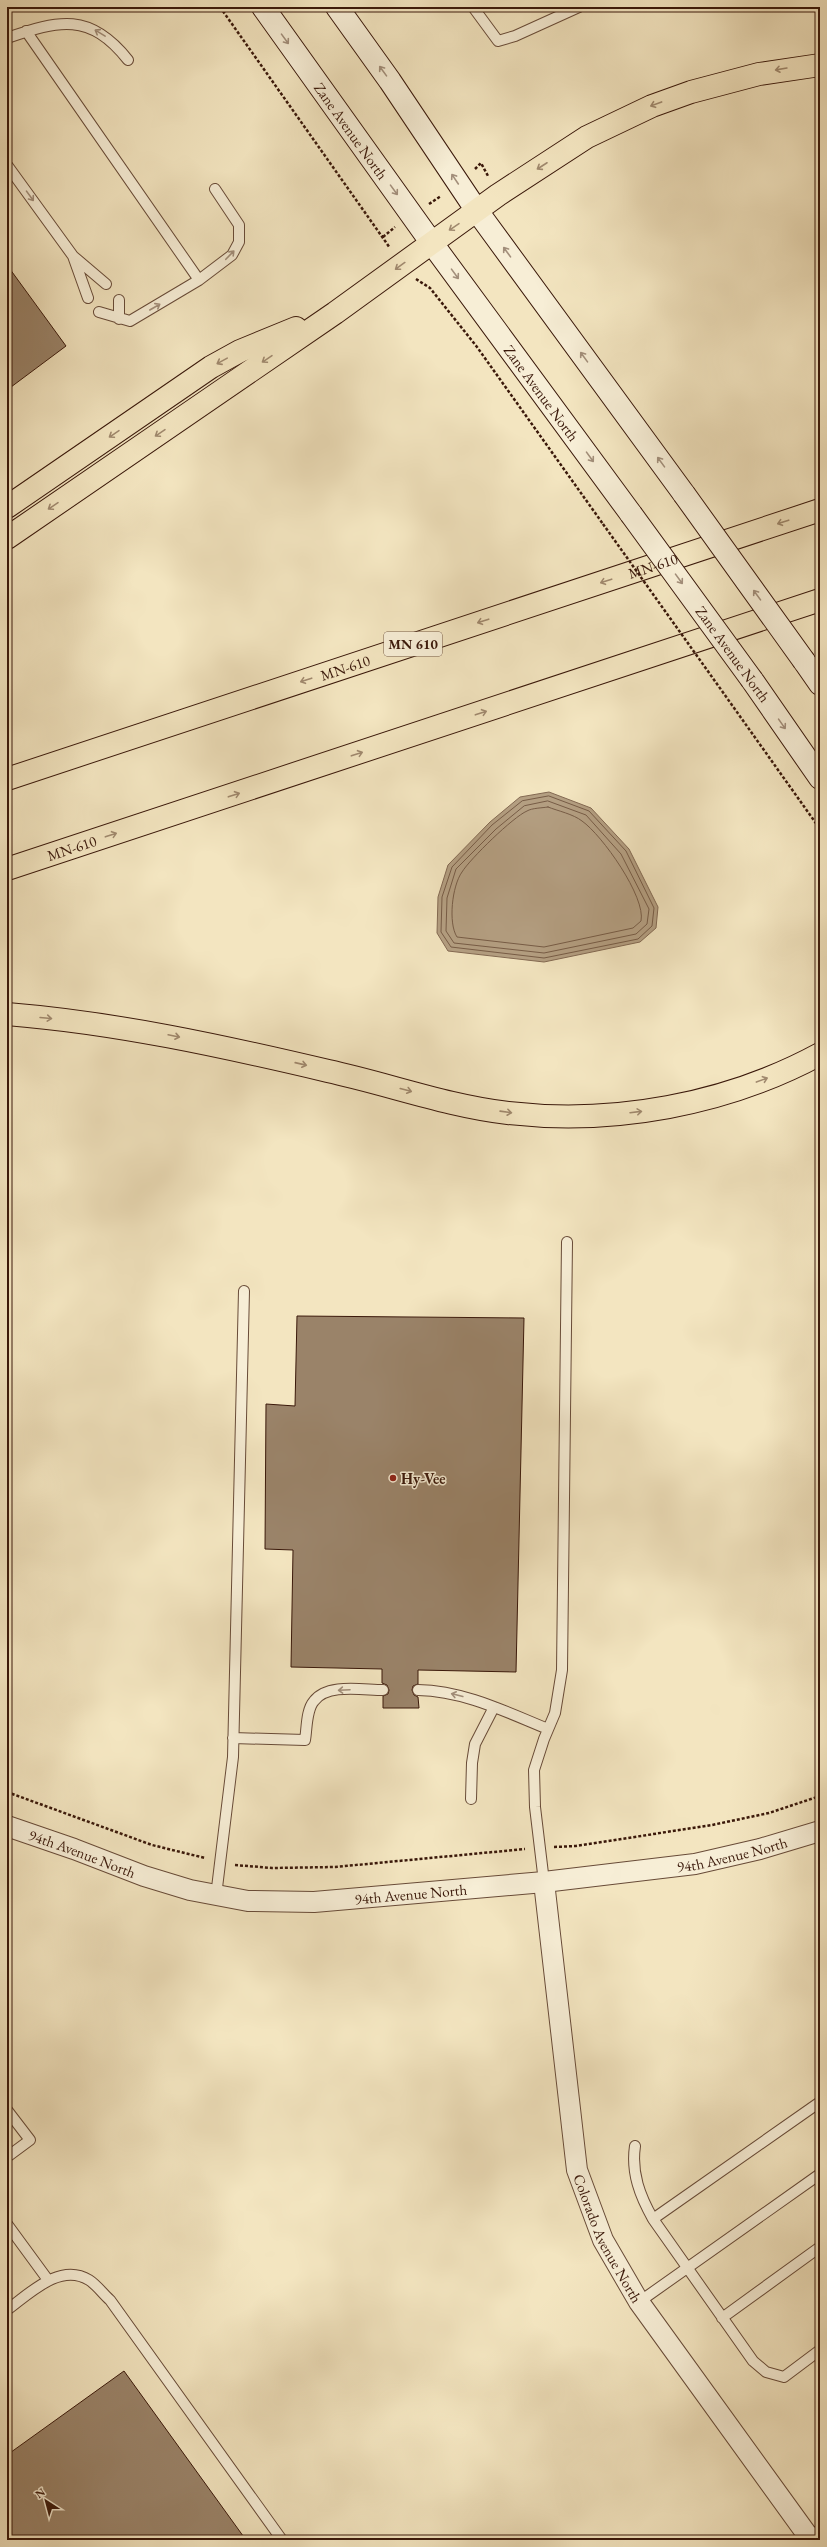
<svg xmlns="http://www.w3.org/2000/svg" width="827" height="2547" font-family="'EB Garamond',serif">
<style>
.water{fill:#b49f82;stroke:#836952}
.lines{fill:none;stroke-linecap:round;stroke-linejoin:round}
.shore{stroke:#775c46;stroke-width:1}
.building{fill:#9a8369;stroke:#3a180a}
.lane-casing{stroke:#684b38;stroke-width:12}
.street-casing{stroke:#684b38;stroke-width:22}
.secondary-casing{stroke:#3a180a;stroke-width:24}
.highway-casing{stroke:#3a180a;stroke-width:24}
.path{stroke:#3a180a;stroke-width:2.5;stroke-dasharray:3 2;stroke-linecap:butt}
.lane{stroke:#f7eed6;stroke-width:10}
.street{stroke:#f7eed6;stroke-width:20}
.secondary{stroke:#f7eed6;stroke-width:22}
.highway{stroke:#f3e5c0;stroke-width:22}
.secondary-bridge-casing{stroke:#3a180a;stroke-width:24;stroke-linecap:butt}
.path-bridge{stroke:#3a180a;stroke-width:2.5;stroke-dasharray:3 2;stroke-linecap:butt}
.secondary-bridge{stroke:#f7eed6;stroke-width:22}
.oneway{stroke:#a28e7a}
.oneway2{stroke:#a0896e}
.poi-dot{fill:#8f2418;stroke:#f7eed6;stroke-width:1.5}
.labels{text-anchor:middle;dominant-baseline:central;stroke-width:3;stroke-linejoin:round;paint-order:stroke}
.shield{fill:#f7eed6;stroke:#735847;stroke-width:1}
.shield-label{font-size:14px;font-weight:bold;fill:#3a180a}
.street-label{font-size:15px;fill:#3a180a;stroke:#f7eed6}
.poi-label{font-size:15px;font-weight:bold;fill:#3a180a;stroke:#f7eed6;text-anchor:start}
</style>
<rect width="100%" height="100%" fill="#f3e5c0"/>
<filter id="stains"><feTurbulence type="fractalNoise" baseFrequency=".005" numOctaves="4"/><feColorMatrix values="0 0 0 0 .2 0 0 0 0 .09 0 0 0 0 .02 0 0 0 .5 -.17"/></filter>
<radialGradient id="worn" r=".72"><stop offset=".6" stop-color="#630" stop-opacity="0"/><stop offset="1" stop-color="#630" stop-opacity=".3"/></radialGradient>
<path class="water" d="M549,792L591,808L629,849L658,907L656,928L640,942L544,962L448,951L437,933L438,897L448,865L490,822L520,797Z"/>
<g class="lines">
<path class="shore" d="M549,796L589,811L626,851L654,908L652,926L638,939L544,958L451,947L441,932L442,897L452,867L492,825L522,801Z
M548,801L586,815L621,854L649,909L647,924L636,934L544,953L454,943L446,931L447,898L456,869L496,829L524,806Z
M548,807C558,811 573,814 582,821C602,835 646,897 641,921L633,928L544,947L457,937C448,923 452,886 462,872C470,859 513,817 527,811C532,808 542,808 548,807Z"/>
</g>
<path class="building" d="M7,265L66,346L7,390Z
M297,1316L524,1318L516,1672L418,1670V1684L413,1686L412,1690L414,1695L418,1697L419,1708H383V1696L388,1694L389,1690L387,1685L382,1683V1669L291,1667L293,1550L265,1549L266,1404L295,1406Z
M124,2371L246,2540H7V2455Z"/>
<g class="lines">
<defs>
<path id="lane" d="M473,7L498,41L515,36L579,7
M26,31L199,280
M7,38C59,20 90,12 128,60
M7,165L73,256L106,284
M73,256L88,298
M119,300V319
M99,312L130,321L199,280L232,255L239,242V225L215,189
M418,1690C465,1691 506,1712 548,1729
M233,1738L305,1740C307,1729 306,1710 314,1701C327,1683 363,1690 383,1690
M471,1799L472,1763L475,1744L494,1707
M544,1882L535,1807L534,1770L544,1739L555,1713L562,1670L567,1242
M216,1896L233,1757L244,1291
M820,2102L653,2219L753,2361L766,2372L784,2377L820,2350
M7,2110L30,2140L7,2157
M635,2146C631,2173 640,2196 653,2219
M7,2224L48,2280
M639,2302L820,2174
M7,2310C29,2294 60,2262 89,2280C97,2285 103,2294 110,2300L282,2540
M722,2318L820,2247"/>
<g id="street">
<path id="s1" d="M7,1826L74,1849L144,1876L190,1890L248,1901L314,1902L544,1882L695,1864L760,1849L820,1831"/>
<path id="s2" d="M544,1882L577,2170L603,2240L639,2302L811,2540"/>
</g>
<g id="secondary">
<path id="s3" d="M263,7L431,242L631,514"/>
<path d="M337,7L390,81L477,211L684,494"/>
<path d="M804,661L820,684"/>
<path d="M752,680L820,778"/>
<path d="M815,2540L820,2537"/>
</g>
<g id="highway">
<path d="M7,507L211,367L240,351L296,328"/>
<path d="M7,538L335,313L498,195L587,137L652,106L691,92L759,74L820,65"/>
<path id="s4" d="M7,779L820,510"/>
<path id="s5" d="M7,869L820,600"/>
<path d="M7,1014C117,1023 222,1046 328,1071C388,1084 447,1106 508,1113C613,1125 726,1105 820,1054"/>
</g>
</defs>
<use href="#lane" class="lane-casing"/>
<use href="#street" class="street-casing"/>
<use href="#secondary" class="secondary-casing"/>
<use href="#highway" class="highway-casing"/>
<path class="path" d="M220,7L390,248
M475,169L481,163L488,176
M429,204L441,196
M383,237L395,227
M416,279L430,288L477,347L603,524
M722,691L820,829
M7,1792L152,1845L205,1858
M554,1847L576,1846L712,1825L769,1813L820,1796
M235,1865L272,1868L335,1867L525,1849"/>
<use href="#lane" class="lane"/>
<use href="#street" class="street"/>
<use href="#secondary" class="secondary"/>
<use href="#highway" class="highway"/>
<defs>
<path id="secondary-bridge" d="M684,494L804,661
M631,514L752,680"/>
</defs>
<use href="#secondary-bridge" class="secondary-bridge-casing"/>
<path class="path-bridge" d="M603,524L722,691"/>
<use href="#secondary-bridge" class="secondary-bridge"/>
</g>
<defs><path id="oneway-shaft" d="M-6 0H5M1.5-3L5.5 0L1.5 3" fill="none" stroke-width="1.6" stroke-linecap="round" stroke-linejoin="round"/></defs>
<g class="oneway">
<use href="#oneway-shaft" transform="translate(100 33) rotate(-149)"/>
<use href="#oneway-shaft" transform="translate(285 39) rotate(54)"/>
<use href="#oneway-shaft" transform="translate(383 71) rotate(-126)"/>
<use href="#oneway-shaft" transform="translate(455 179) rotate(-124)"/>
<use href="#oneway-shaft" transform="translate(394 190) rotate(54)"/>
<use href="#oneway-shaft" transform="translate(30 196) rotate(54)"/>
<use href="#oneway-shaft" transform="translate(507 252) rotate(-126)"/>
<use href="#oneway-shaft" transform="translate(230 255) rotate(-46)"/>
<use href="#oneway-shaft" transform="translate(455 274) rotate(54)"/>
<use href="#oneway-shaft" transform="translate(155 307) rotate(-30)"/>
<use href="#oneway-shaft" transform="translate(584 357) rotate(-126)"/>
<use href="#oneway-shaft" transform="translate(590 457) rotate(54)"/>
<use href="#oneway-shaft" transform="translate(661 462) rotate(-126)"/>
<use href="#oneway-shaft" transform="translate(679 579) rotate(54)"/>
<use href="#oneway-shaft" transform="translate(757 595) rotate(-126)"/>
<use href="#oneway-shaft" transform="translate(782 724) rotate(55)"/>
<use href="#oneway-shaft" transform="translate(344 1690) rotate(177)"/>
<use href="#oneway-shaft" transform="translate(457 1695) rotate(-166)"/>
</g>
<g class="oneway2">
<use href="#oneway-shaft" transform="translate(781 69) rotate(170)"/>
<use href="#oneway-shaft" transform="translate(656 104) rotate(160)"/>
<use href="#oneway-shaft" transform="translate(542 166) rotate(147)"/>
<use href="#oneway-shaft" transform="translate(454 227) rotate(146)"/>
<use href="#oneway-shaft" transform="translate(400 266) rotate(144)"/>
<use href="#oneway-shaft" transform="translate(267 359) rotate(146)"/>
<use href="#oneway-shaft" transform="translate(222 361) rotate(151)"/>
<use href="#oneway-shaft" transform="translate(160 433) rotate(146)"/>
<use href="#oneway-shaft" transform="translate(114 434) rotate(146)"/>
<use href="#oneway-shaft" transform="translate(53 506) rotate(146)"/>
<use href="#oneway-shaft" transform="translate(783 522) rotate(162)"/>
<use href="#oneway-shaft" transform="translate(606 581) rotate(162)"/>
<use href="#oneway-shaft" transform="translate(483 621) rotate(162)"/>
<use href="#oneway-shaft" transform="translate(306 680) rotate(162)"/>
<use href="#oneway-shaft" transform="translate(481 713) rotate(-18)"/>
<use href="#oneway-shaft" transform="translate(357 754) rotate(-18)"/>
<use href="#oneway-shaft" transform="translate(234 795) rotate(-18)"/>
<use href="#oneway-shaft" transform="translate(111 835) rotate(-18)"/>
<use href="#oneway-shaft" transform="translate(46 1018) rotate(5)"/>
<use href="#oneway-shaft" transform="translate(174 1036) rotate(12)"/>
<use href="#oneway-shaft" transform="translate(301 1064) rotate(13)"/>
<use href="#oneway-shaft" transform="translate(762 1080) rotate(-20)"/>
<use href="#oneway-shaft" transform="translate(406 1090) rotate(15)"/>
<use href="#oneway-shaft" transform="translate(506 1112) rotate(8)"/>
<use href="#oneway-shaft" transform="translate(636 1112) rotate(-7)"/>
</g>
<circle class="poi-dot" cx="393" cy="1478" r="4"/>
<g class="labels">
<rect class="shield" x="384" y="632" width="58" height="24" rx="3"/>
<g class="shield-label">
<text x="413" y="644">MN 610</text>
</g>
<g class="street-label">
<text stroke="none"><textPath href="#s3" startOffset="152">Zane Avenue North</textPath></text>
<text stroke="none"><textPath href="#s3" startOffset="476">Zane Avenue North</textPath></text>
<text stroke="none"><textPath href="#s4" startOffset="680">MN-610</textPath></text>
<text transform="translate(733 654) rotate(54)">Zane Avenue North</text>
<text stroke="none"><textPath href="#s4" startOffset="356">MN-610</textPath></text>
<text stroke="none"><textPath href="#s5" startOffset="68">MN-610</textPath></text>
<text stroke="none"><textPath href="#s1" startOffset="80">94th Avenue North</textPath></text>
<text stroke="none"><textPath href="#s1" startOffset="740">94th Avenue North</textPath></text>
<text stroke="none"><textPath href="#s1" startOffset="416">94th Avenue North</textPath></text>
<text stroke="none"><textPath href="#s2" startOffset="365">Colorado Avenue North</textPath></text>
</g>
<g class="poi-label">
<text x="401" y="1478">Hy-Vee</text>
</g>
</g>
<rect width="827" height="2547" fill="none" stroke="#f3e5c0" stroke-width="24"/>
<rect x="8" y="8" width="811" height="2531" fill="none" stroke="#3a180a" stroke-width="2"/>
<rect x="12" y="12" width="803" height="2523" fill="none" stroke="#3a180a"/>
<g transform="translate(46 2501) rotate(324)" stroke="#f7eed6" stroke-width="3" paint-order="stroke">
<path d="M0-3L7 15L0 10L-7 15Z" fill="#3a180a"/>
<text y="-6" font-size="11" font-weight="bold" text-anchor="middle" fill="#3a180a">N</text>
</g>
<rect width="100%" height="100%" filter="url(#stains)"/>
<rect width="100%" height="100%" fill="url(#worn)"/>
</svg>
